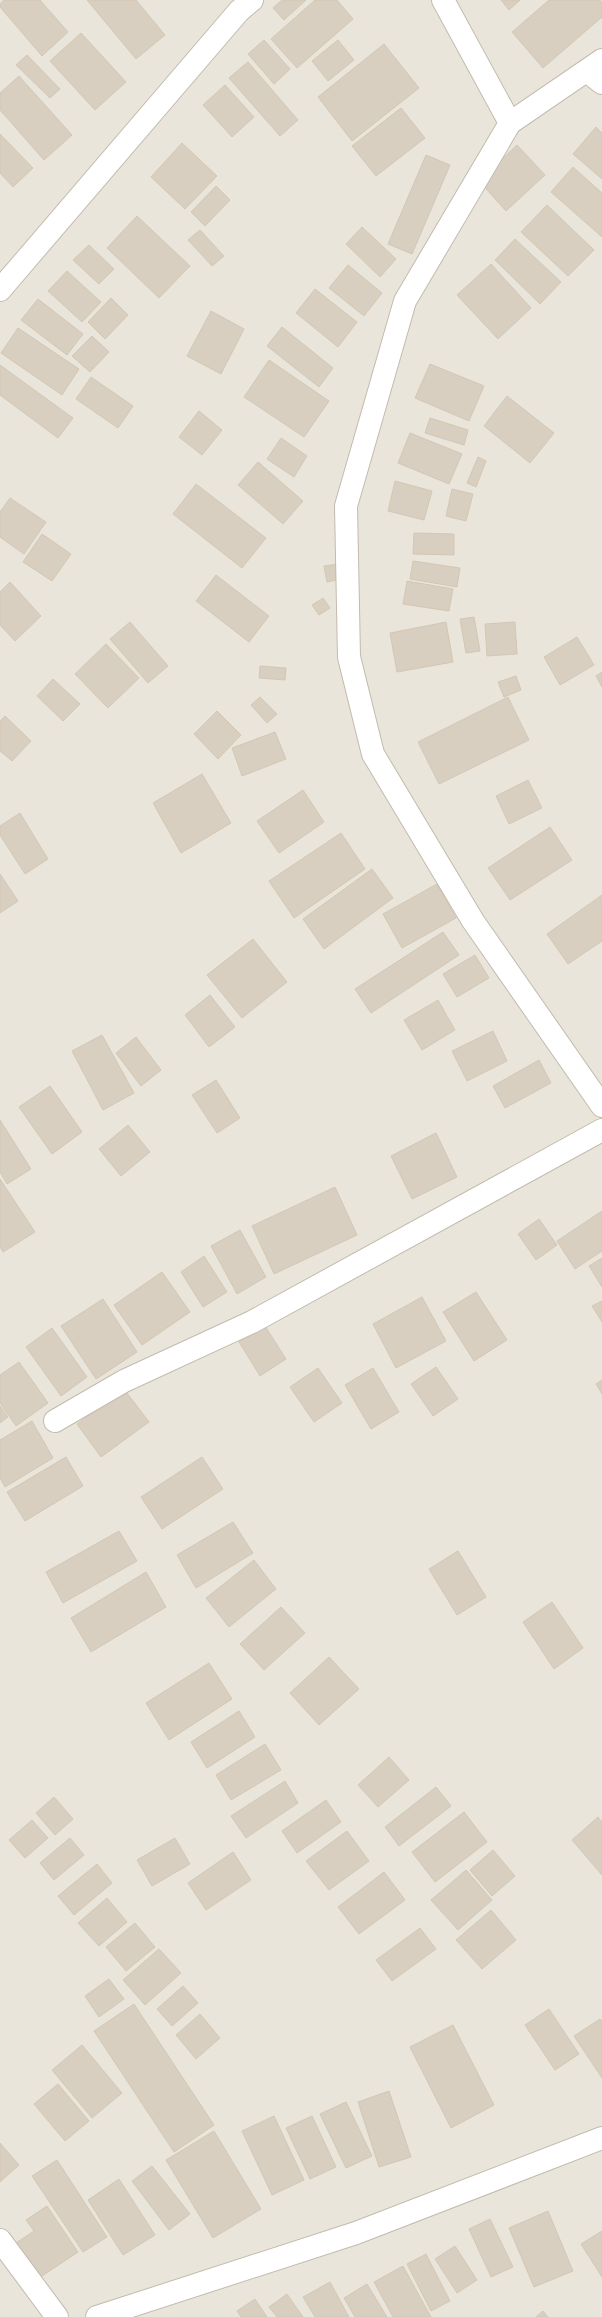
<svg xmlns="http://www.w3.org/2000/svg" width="602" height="2317" font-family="Overpass,sans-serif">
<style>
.residential{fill:#eae5da}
.building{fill:#d8cfc1;stroke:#d3c7b4}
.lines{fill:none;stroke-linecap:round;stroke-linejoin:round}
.minor-casing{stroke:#c2bbae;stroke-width:24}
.minor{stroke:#fff;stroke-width:22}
</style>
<rect width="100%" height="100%" fill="#f6f3ec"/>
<path class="residential" d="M0,0H602V2317H0Z"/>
<path class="building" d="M4,0H40L68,32L42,56L0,7V4Z
M87,0H136L165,35L136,59Z
M282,0H306L284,20L273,8Z
M315,0H337L353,19L297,68L271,39Z
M501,0H520L509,10Z
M549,0H600L602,3V17L543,68L512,32Z
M81,33L126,82L95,110L50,61Z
M264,40L290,69L274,84L248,54Z
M338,40L354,60L328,81L312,61Z
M384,44L419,88L352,141L318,97Z
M27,55L60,89L50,98L16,65Z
M248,62L298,120L280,136L229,78Z
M19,76L72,135L44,160L0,110V93Z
M225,85L254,117L232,137L203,105Z
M401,108L425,138L376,176L352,146Z
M596,127L602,133V179L573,154Z
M0,134L33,168L13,187L0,173Z
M182,143L217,176L185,209L151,177Z
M517,145L545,175L506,211L479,181Z
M426,155L450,165L412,254L388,244Z
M573,167L602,193V237L551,192Z
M216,186L230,200L205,226L191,212Z
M547,205L594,250L568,276L521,232Z
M137,216L190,266L159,298L107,248Z
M362,227L396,259L380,277L346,244Z
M200,230L224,256L212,266L188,240Z
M515,239L561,282L540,304L495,260Z
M89,245L114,269L99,284L73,260Z
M491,264L531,308L498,339L457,295Z
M348,265L382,293L364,316L329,288Z
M67,271L101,302L82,322L48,291Z
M315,289L357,322L338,347L296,313Z
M111,298L128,315L105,339L88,322Z
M38,299L83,334L67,355L21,320Z
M211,311L244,329L221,374L187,356Z
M282,327L333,368L319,387L267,346Z
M18,328L79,369L62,395L1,353Z
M92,336L109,352L90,372L72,356Z
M269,360L329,401L304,437L244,397Z
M430,364L484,386L469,421L415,398Z
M0,365L73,418L58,438L0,395Z
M91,377L133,406L118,428L76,399Z
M507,396L554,433L530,463L484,426Z
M199,411L222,430L202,455L179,437Z
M430,418L468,430L464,445L425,433Z
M410,433L462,454L449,484L398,463Z
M281,438L307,456L294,477L267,459Z
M478,457L486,461L476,487L467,483Z
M258,462L303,501L283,524L238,485Z
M395,481L432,491L424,520L388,511Z
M196,484L266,538L242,568L173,514Z
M452,489L473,494L466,521L446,516Z
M10,498L46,522L24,554L0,537V512Z
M414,533L454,534V555L413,554Z
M42,534L71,554L52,581L23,562Z
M413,561L460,568L457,587L410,579Z
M339,564L342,579L327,582L324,566Z
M216,575L269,616L249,642L196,601Z
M407,581L453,589L449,611L403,604Z
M10,582L41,616L15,641L0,625V592Z
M323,598L330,608L319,615L312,605Z
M474,617L480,651L466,653L460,619Z
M130,622L168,666L148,683L110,639Z
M446,622L453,662L397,672L390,633Z
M515,622L517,654L487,656L485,624Z
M577,637L594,665L560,685L544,657Z
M106,644L139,678L108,708L75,674Z
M260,666L286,668L285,680L259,678Z
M602,672V687L596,676Z
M516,676L521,690L504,697L498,682Z
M53,679L80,704L63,721L37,696Z
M260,697L277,714L267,723L251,705Z
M508,697L529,740L439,784L418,742Z
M217,711L241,735L218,759L194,734Z
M5,716L31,741L12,761L0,751V721Z
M275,732L286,759L242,776L232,748Z
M202,774L231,823L181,853L153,803Z
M528,780L542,808L509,824L496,796Z
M303,790L324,822L279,853L257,821Z
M20,813L48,859L25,874L0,835V826Z
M550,827L572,860L510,900L488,868Z
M341,833L365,869L294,918L269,881Z
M372,869L393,898L324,949L303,919Z
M0,874L18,901L0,913Z
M437,884L456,918L402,948L383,914Z
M602,895V941L568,964L547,934Z
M443,932L459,955L371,1013L355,989Z
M253,939L287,982L242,1018L207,975Z
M475,955L489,978L457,997L443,974Z
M210,995L235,1027L209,1047L185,1015Z
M438,1000L455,1030L422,1050L404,1020Z
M493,1031L507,1061L467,1081L452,1051Z
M102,1035L134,1093L103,1110L72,1051Z
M136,1037L161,1070L141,1086L116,1053Z
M539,1060L551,1083L505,1108L493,1086Z
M216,1080L240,1118L217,1133L192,1095Z
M50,1086L82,1132L52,1154L19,1107Z
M0,1120L31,1169L7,1184L0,1172Z
M128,1125L150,1152L121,1176L99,1149Z
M436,1133L457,1177L412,1199L391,1156Z
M0,1179L35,1232L3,1252L0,1247Z
M335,1187L357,1235L274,1274L252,1226Z
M602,1211V1251L575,1269L557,1241Z
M539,1219L557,1245L536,1260L518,1234Z
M240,1230L266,1277L237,1294L211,1246Z
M204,1256L227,1292L203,1307L181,1272Z
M602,1258V1287L589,1266Z
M162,1272L190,1312L142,1345L114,1305Z
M476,1292L507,1340L474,1361L443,1312Z
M422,1297L446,1341L396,1368L373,1324Z
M103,1299L137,1352L96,1379L61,1326Z
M602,1301V1322L592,1306Z
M265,1326L286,1359L260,1376L239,1342Z
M52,1328L87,1377L61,1396L26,1347Z
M19,1362L48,1403L16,1426L0,1403V1375Z
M436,1367L458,1399L433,1416L411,1384Z
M318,1368L342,1403L314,1422L290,1387Z
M373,1368L399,1412L371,1429L345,1385Z
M602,1380V1394L596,1384Z
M124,1389L149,1422L101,1457L77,1424Z
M0,1406L8,1417L0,1423Z
M32,1421L53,1458L5,1487L0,1478V1440Z
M66,1457L83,1486L25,1521L7,1492Z
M202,1457L223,1489L162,1529L141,1497Z
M233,1522L253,1553L196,1588L177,1555Z
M119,1531L137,1561L63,1603L46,1572Z
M458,1551L486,1597L457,1615L429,1569Z
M254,1560L276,1589L229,1627L206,1598Z
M146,1572L166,1607L91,1652L71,1618Z
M552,1602L583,1648L554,1669L523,1622Z
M281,1607L305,1633L264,1670L240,1644Z
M329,1657L359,1689L319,1725L290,1693Z
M209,1663L232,1699L169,1740L146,1703Z
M239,1711L255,1737L207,1768L191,1742Z
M265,1744L281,1770L231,1800L216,1775Z
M389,1757L409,1780L378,1807L358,1785Z
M285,1781L298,1803L246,1838L231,1816Z
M436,1787L451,1806L399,1846L385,1827Z
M54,1797L73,1819L55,1835L36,1813Z
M326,1800L341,1822L297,1853L282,1831Z
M464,1812L487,1842L435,1882L412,1852Z
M598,1817L602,1822V1875L572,1840Z
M32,1820L48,1838L25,1858L9,1840Z
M347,1831L369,1861L329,1890L306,1861Z
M70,1838L84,1855L54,1880L40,1863Z
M175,1838L190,1864L152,1886L137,1860Z
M493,1850L515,1876L492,1896L470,1870Z
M233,1852L251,1880L206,1910L188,1883Z
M97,1864L112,1883L74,1915L58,1896Z
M466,1870L492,1900L458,1930L431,1900Z
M384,1872L405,1900L359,1934L338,1907Z
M107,1898L127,1922L99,1946L78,1923Z
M491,1910L516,1940L482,1969L456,1940Z
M135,1923L155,1947L126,1971L106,1947Z
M420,1928L436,1949L392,1981L376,1960Z
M159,1949L181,1973L145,2005L123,1980Z
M109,1979L124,1999L99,2017L85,1996Z
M183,1986L198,2003L172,2026L157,2009Z
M134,2004L214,2125L174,2152L94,2031Z
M549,2009L579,2054L555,2070L525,2025Z
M200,2014L220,2038L196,2059L176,2035Z
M600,2019L602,2021V2078L574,2036Z
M453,2025L494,2105L451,2128L410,2047Z
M82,2045L122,2093L92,2118L52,2070Z
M58,2084L89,2121L65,2141L34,2104Z
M389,2091L411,2157L379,2167L358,2102Z
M346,2102L372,2156L346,2168L320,2114Z
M274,2116L304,2180L272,2195L242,2131Z
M312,2116L336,2167L310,2179L286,2128Z
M214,2131L261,2209L213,2238L166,2160Z
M0,2143L19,2165L0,2182Z
M57,2160L107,2237L83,2252L32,2176Z
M152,2166L190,2214L169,2230L132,2181Z
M119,2179L155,2235L123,2255L88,2200Z
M47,2206L78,2252L36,2280L13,2245L34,2231L26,2220Z
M548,2211L573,2271L534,2287L509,2228Z
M490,2219L513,2267L491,2277L469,2229Z
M602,2231V2277L581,2244Z
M455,2246L477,2280L457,2293L435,2259Z
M426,2254L450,2301L431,2311L407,2264Z
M403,2266L431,2317H393L374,2282Z
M330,2282L349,2317H315L303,2297Z
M367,2284L387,2317H355L344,2298Z
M287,2294L303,2317H277L269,2307Z
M255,2299L267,2317H241L237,2311Z
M543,2311L548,2317H536Z"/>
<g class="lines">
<defs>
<path id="minor" d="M443,0L510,123
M602,60L510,123L405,301L346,506L349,657L373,754L473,921L602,1106
M588,72L602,83
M0,290L239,11L252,0
M55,1421L124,1381L252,1322L602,1130
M0,2240L57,2317
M97,2317L356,2233L602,2138"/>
</defs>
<use href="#minor" class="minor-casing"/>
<use href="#minor" class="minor"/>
</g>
</svg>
